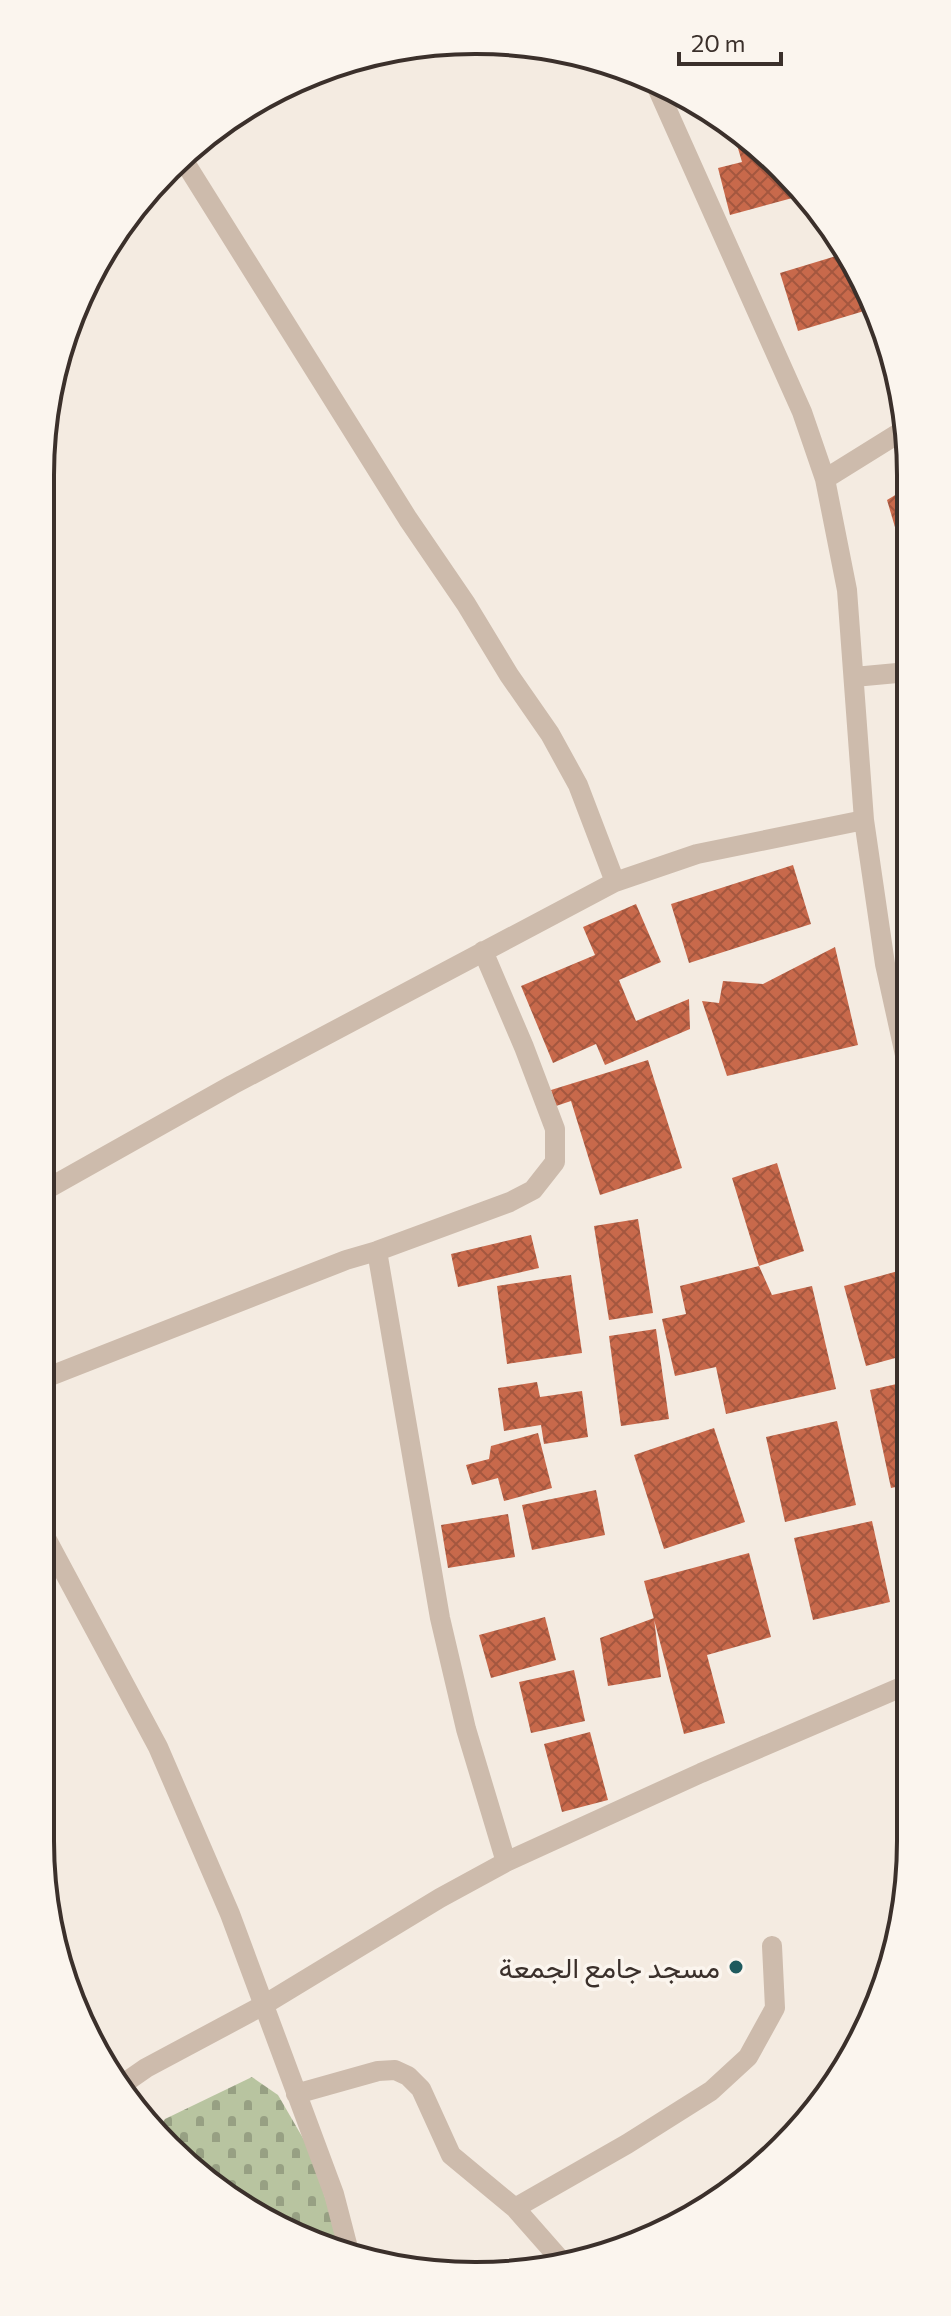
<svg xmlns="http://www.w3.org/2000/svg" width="951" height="2316" font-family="Commissioner,Vazirmatn,sans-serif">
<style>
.cemetery{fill:url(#cemetery-stones)}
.building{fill:url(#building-cross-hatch)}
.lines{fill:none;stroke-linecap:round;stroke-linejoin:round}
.minor{stroke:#cdbbac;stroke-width:20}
.poi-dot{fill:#1f5a5e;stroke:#fbf5ee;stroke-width:3}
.labels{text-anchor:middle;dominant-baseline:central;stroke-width:7;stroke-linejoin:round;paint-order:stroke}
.poi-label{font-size:28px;fill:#3b302b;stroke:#fbf5ee;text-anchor:end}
.rim{fill:none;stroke:#3b302b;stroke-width:4}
</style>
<defs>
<pattern id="cemetery-stones" width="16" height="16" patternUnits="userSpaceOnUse" patternTransform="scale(2)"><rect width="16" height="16" fill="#b8c4a0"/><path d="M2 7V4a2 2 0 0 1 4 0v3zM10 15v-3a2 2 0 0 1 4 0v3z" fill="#97a083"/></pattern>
<pattern id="building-cross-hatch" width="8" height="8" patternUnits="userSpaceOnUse" patternTransform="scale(2)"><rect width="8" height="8" fill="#c8694b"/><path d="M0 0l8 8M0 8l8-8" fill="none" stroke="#a4573f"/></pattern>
</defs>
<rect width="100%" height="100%" fill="#f4ebe1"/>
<path class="cemetery" d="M252,2077L278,2095L311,2152L340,2246L258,2218L155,2133L165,2119Z"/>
<path class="building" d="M743,136L791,178L796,197L730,215L718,168L742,162L735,138Z
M846,253L866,283L874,308L798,331L780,273Z
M907,488L908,568H907L887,500Z
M908,778V815H907L899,780Z
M793,865L811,924L689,963L671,904Z
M636,904L661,962L619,980L636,1021L689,999L690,1029L605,1065L596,1044L553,1063L521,986L595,955L583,927Z
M835,947L858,1045L727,1076L702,1001L719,1003L723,981L763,984Z
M648,1060L682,1168L600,1195L571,1101L556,1106L551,1090Z
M777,1163L804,1251L759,1266L772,1295L812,1286L836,1389L726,1414L716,1367L675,1376L662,1319L686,1314L680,1286L759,1266L732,1178Z
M638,1219L653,1313L609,1320L594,1226Z
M531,1235L539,1268L458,1287L451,1254Z
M909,1268L910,1354L866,1366L844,1286Z
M571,1275L582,1353L507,1364L497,1286Z
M656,1329L669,1419L621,1426L609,1336Z
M910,1381V1484L891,1488L870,1390Z
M537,1382L540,1397L582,1391L588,1437L544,1444L541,1425L504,1431L498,1388Z
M837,1421L856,1505L785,1522L766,1437Z
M714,1428L745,1522L664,1549L634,1455Z
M538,1433L552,1488L504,1501L498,1478L472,1485L466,1465L489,1459L491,1446Z
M596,1490L605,1535L532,1550L522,1505Z
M508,1514L515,1557L448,1568L441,1525Z
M872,1521L890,1602L813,1620L794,1538Z
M910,1545V1583H909L900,1548Z
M749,1553L771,1637L707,1655L725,1723L684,1734L644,1581Z
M545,1617L556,1660L491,1678L479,1635Z
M654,1618L661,1677L608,1686L600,1638Z
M574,1670L585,1721L531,1733L519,1682Z
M590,1732L608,1800L562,1812L544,1744Z"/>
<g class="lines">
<path class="minor" d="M655,83L802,412L825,479L847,590L864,820L885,964L909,1073
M184,161L408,519L466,604L509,675L550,734L578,785L615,882
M825,479L907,428
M854,677L908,672
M40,1193L232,1085L615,882L697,854L864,820
M377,1251L440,1618L466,1729L506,1862
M40,1380L346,1260L377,1251L510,1202L533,1190L555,1162V1129L524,1047L483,951
M40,1527L158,1747L230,1914L334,2194L348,2248
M123,2084L146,2068L262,2006L440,1898L506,1862L701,1773L911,1683
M296,2094L378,2071L395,2070L408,2076L421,2089L451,2155L515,2208L566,2266
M515,2208L627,2144L711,2091L748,2057L775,2008L772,1946"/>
</g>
<circle class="poi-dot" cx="736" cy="1967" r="8"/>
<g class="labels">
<g class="poi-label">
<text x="720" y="1967">مسجد جامع الجمعة</text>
</g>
</g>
<path d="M0 0H951V2316H0ZM475 54H476A421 421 0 0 1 897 475V1841A421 421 0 0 1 476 2262H475A421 421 0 0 1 54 1841V475A421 421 0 0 1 475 54Z" fill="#fbf5ee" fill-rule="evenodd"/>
<path class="rim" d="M475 54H476A421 421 0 0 1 897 475V1841A421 421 0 0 1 476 2262H475A421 421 0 0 1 54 1841V475A421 421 0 0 1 475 54Z"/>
<path d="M679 52v12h102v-12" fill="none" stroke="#3b302b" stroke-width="4"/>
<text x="691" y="52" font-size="24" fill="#3b302b" stroke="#fbf5ee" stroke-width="6" paint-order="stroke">20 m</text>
</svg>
